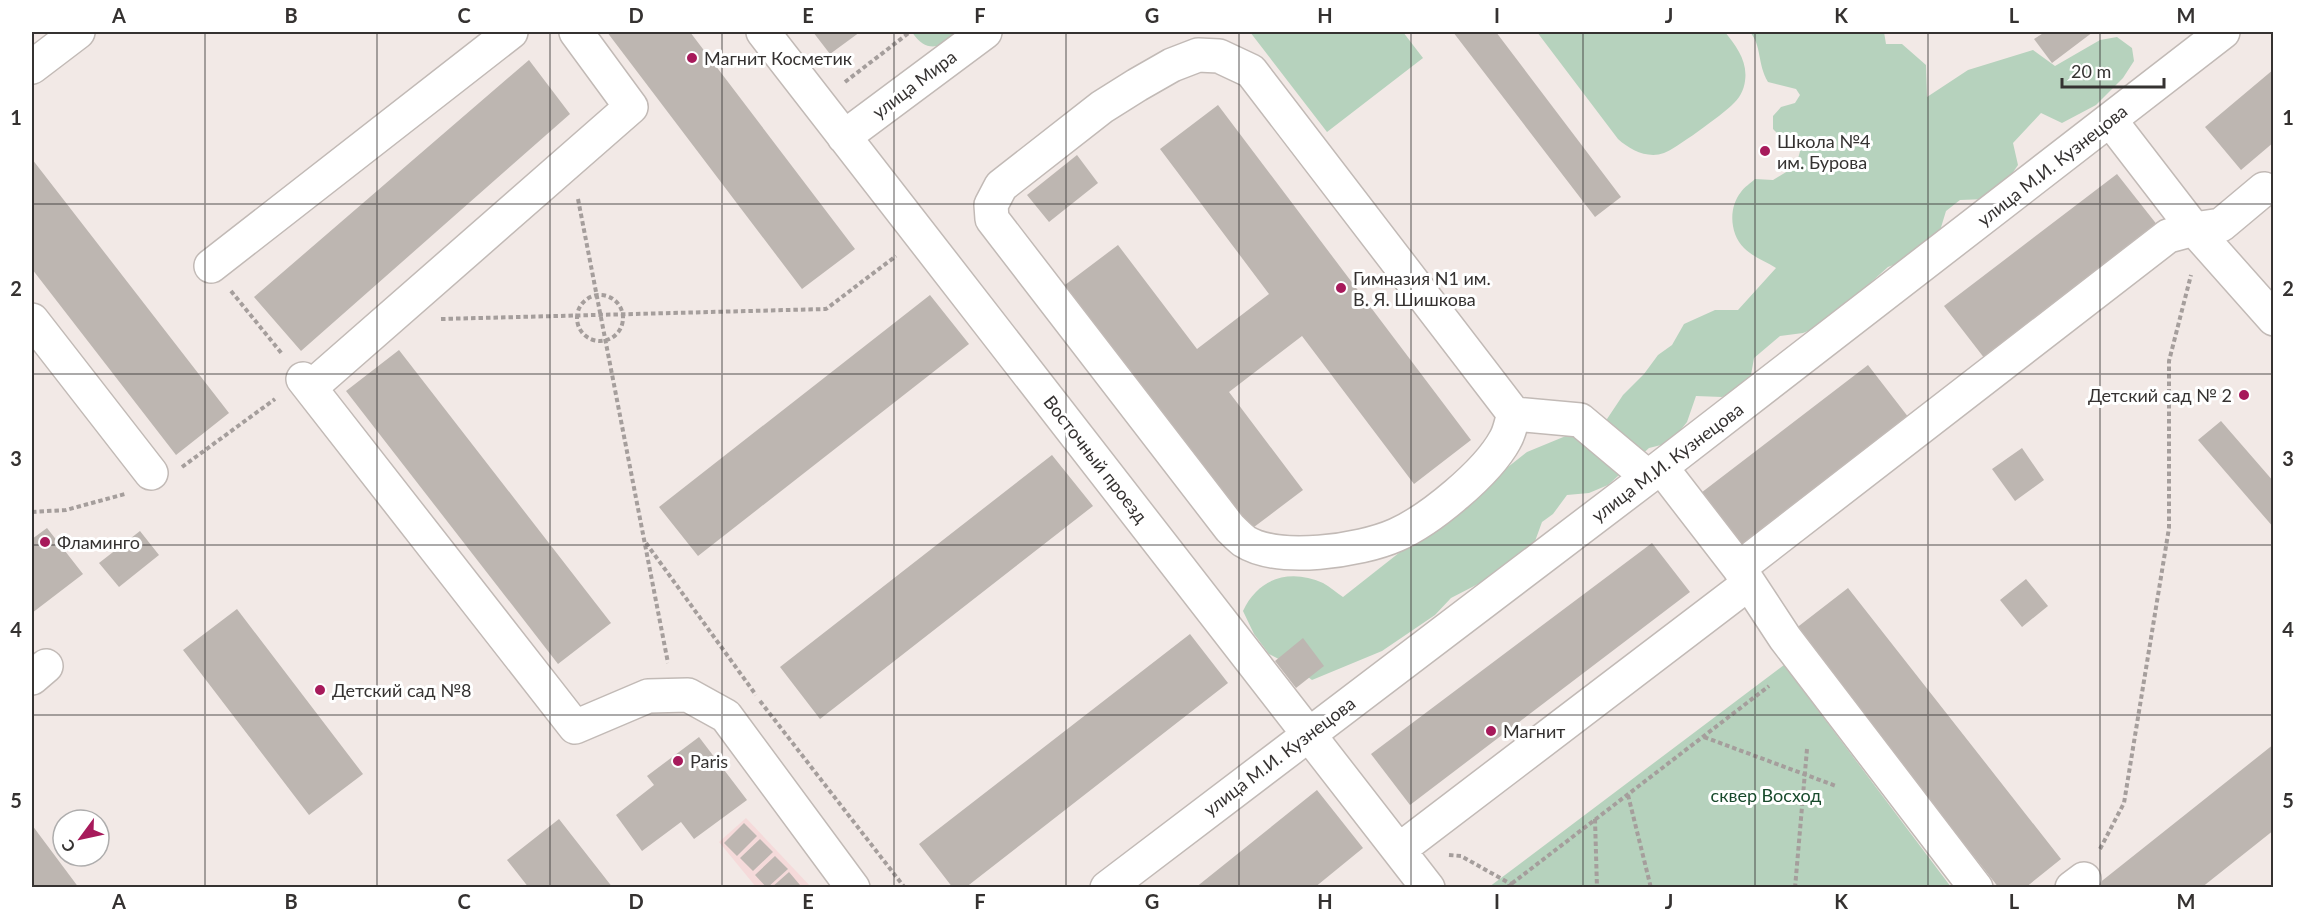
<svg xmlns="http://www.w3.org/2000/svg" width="2305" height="919" font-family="Lato,sans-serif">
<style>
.industrial{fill:#f5dada}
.green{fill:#b6d2bd}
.building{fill:#bdb6b1}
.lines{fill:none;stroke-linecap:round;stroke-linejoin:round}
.minor-casing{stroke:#c2bab6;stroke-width:36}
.path{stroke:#a59e9c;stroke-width:4;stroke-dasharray:4.5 3;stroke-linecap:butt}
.minor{stroke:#fff;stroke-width:33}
.grid{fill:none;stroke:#353231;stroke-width:1.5;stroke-opacity:0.55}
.poi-dot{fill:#a71a5b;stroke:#fff;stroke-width:2}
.labels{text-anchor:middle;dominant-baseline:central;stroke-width:6;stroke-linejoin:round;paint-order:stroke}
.poi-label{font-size:18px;fill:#353231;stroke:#fff;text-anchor:start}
.street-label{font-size:18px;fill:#353231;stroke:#fff}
.park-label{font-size:18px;fill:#184a2c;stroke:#fff}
.neatline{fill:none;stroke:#353231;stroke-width:2}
.grid-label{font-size:20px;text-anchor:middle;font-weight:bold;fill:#353231}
</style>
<rect width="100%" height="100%" fill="#f2e9e6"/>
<path class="industrial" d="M746,818L811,887H756L719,842Z"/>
<path class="green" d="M912,32H967C945,43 929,58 912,32Z
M1250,32H1403L1423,58L1327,132Z
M1537,32H1725C1736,46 1748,61 1745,81C1744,90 1739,99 1732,105C1723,114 1674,150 1664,153C1648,159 1630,150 1618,139Z
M1750,32H1884L1886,44H1902L1926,65L1927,97L1968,70L2033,50L2055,66L2100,40L2117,37L2132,48L2134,61L2123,78L2096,105L2062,123L2041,113L2013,143L2018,165L2007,181L1986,199L1960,200L1946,211L1939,234L1917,256L1888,267L1823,325L1803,333L1780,336L1754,358L1751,375L1740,388L1722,397L1696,396L1687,422L1675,437L1661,445L1649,448L1608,485L1589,493L1567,495L1553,514L1542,522L1534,544L1507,569L1451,598L1435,615L1382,651L1312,680L1296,668L1269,654L1254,634L1243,611C1258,578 1290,568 1323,583C1330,587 1337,593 1343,597L1527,452L1607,419L1623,395L1644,374L1658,355L1672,345L1684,324L1715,310H1738L1776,268C1765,261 1753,257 1744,248C1730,234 1728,208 1741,192C1744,187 1751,183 1755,179L1773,180L1796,166L1802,144L1783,139L1773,129V116L1781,107L1795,103L1800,95L1796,89L1768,82C1757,63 1762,46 1750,32Z
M1784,665L1951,887H1489Z"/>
<path class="building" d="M607,32H690L855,249L802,289Z
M813,32H860L830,54Z
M1453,32H1496L1621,197L1595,217Z
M2045,32H2093L2052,63L2034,39Z
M529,60L570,114L301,351L254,297Z
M2274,69V142L2241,170L2205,127Z
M1218,105L1471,440L1414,484L1302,336L1229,392L1303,490L1246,533L1061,288L1118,245L1197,349L1269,294L1160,149Z
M1077,155L1098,183L1049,222L1027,195Z
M32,159L229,413L176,455L32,269Z
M2117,174L2158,226L1985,359L1944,306Z
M930,295L969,344L698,556L659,507Z
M399,350L611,623L558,664L346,391Z
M1868,365L1909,418L1737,549L1697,496Z
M2221,421L2274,482V528L2198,440Z
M2022,448L2044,480L2015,501L1992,469Z
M1052,455L1093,506L820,719L780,667Z
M47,528L83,574L32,613V539Z
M140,531L159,555L119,587L99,563Z
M1652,543L1690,592L1410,805L1371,754Z
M2026,579L2048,606L2022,627L2000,600Z
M1848,588L2061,859L2025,888H1999L1795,629Z
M237,609L363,774L309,815L183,650Z
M1190,634L1228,683L965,888H953L919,844Z
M1303,638L1324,666L1296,688L1275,661Z
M699,737L747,800L694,839L681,822L642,851L616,815L654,785L647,776Z
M2274,744V830L2201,888H2093Z
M1317,790L1363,848L1314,888H1195Z
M559,819L613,888H529L507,860Z
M744,823L757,836L737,856L724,843Z
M32,825L79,888H32Z
M760,839L773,852L753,871L740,858Z
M775,856L788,869L767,888L755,875Z
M789,872L800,885L797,888H771Z"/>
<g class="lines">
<defs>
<path id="minor" d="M763,32L1428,888
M32,67L78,32
M2110,120L2194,229L2274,319
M844,137L985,32
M211,266L511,32
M32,320L151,473
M303,379L575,727L648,696L688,695L726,716L853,888
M310,388L631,107L576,32
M1514,414C1511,422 1510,432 1505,440C1487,473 1430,520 1396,535C1360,551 1278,563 1244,541C1239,537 1234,532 1230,528L992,219L991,205L1001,186L1102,107L1137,85L1172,65L1198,55L1219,56L1251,71L1514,414L1580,420L1648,477
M1661,467L1739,568L1785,638L1976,888
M1739,568L2168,236L2194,229L2221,225L2264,189
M32,678L46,666
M1399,850L1748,584
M1107,888L1661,467L2223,32
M2072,888L2084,879"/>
</defs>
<use href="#minor" class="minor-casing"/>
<path class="path" d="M845,82L910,32
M578,199L668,663
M231,291L283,355
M577 318a23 23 0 1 1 46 0a23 23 0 1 1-46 0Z
M441,319L826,309L896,256
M182,467L275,399
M32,512L66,510L125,494
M646,543L756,695
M760,701L905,888
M1704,737L1836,786
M1628,795L1651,888
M1595,819L1597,888
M2100,849L2124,803L2169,528V361L2191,275
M1449,855L1461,856L1518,888
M1506,888L1769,686
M1795,888L1807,749"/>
<use href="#minor" class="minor"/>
</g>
<path class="grid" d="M205,32V888M377,32V888M550,32V888M722,32V888M894,32V888M1066,32V888M1239,32V888M1411,32V888M1583,32V888M1755,32V888M1928,32V888M2100,32V888M32,204H2274M32,374H2274M32,545H2274M32,715H2274"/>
<g class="poi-dot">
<circle cx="692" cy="58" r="6"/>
<circle cx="1765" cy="151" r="6"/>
<circle cx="1341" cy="288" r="6"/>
<circle cx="2244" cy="395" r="6"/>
<circle cx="45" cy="542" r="6"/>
<circle cx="320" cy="690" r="6"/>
<circle cx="1491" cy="731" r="6"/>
<circle cx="678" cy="761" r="6"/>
</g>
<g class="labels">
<g class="poi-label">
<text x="704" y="58">Магнит Косметик</text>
<text x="1777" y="141">Школа №4<tspan x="1777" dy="21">им. Бурова</tspan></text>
<text x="1353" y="278">Гимназия N1 им.<tspan x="1353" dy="21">В. Я. Шишкова</tspan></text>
<text x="2232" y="395" text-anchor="end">Детский сад № 2</text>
<text x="57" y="542">Фламинго</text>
<text x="332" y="690">Детский сад №8</text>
<text x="1503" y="731">Магнит</text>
<text x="690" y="761">Paris</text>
</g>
<g class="street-label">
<text transform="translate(914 84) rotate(-37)">улица Мира</text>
<text transform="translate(2052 165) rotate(-38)">улица М.И. Кузнецова</text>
<text transform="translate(1096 459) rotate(52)">Восточный проезд</text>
<text transform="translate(1667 462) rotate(-37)">улица М.И. Кузнецова</text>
<text transform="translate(1279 756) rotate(-37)">улица М.И. Кузнецова</text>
</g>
<g class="park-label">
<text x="1766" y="795">сквер Восход</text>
</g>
</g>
<rect width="2305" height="919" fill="none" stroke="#ffffff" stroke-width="66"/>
<g transform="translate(81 838) rotate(237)"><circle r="28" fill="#ffffff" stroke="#aeadad" stroke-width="1.5"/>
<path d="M0-4.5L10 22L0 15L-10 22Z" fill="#a71a5b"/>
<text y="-9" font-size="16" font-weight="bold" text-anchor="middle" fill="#353231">С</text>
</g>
<path d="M2062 78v9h102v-9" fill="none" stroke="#353231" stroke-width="3"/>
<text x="2071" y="78" font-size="18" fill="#353231" stroke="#ffffff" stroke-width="4.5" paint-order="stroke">20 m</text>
<rect x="33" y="33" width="2239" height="853" class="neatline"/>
<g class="grid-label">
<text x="119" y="23">A</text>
<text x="291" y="23">B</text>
<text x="464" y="23">C</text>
<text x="636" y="23">D</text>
<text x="808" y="23">E</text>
<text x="980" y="23">F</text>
<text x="1152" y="23">G</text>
<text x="1325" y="23">H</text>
<text x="1497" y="23">I</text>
<text x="1669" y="23">J</text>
<text x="1841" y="23">K</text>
<text x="2014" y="23">L</text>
<text x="2186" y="23">M</text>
<text x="16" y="125">1</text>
<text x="2288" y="125">1</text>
<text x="16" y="296">2</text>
<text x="2288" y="296">2</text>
<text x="16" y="466">3</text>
<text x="2288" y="466">3</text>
<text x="16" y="637">4</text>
<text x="2288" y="637">4</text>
<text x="16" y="808">5</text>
<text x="2288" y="808">5</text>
<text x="119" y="909">A</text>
<text x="291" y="909">B</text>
<text x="464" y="909">C</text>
<text x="636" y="909">D</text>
<text x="808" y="909">E</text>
<text x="980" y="909">F</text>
<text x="1152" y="909">G</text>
<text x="1325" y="909">H</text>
<text x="1497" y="909">I</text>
<text x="1669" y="909">J</text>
<text x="1841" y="909">K</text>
<text x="2014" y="909">L</text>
<text x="2186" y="909">M</text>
</g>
</svg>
